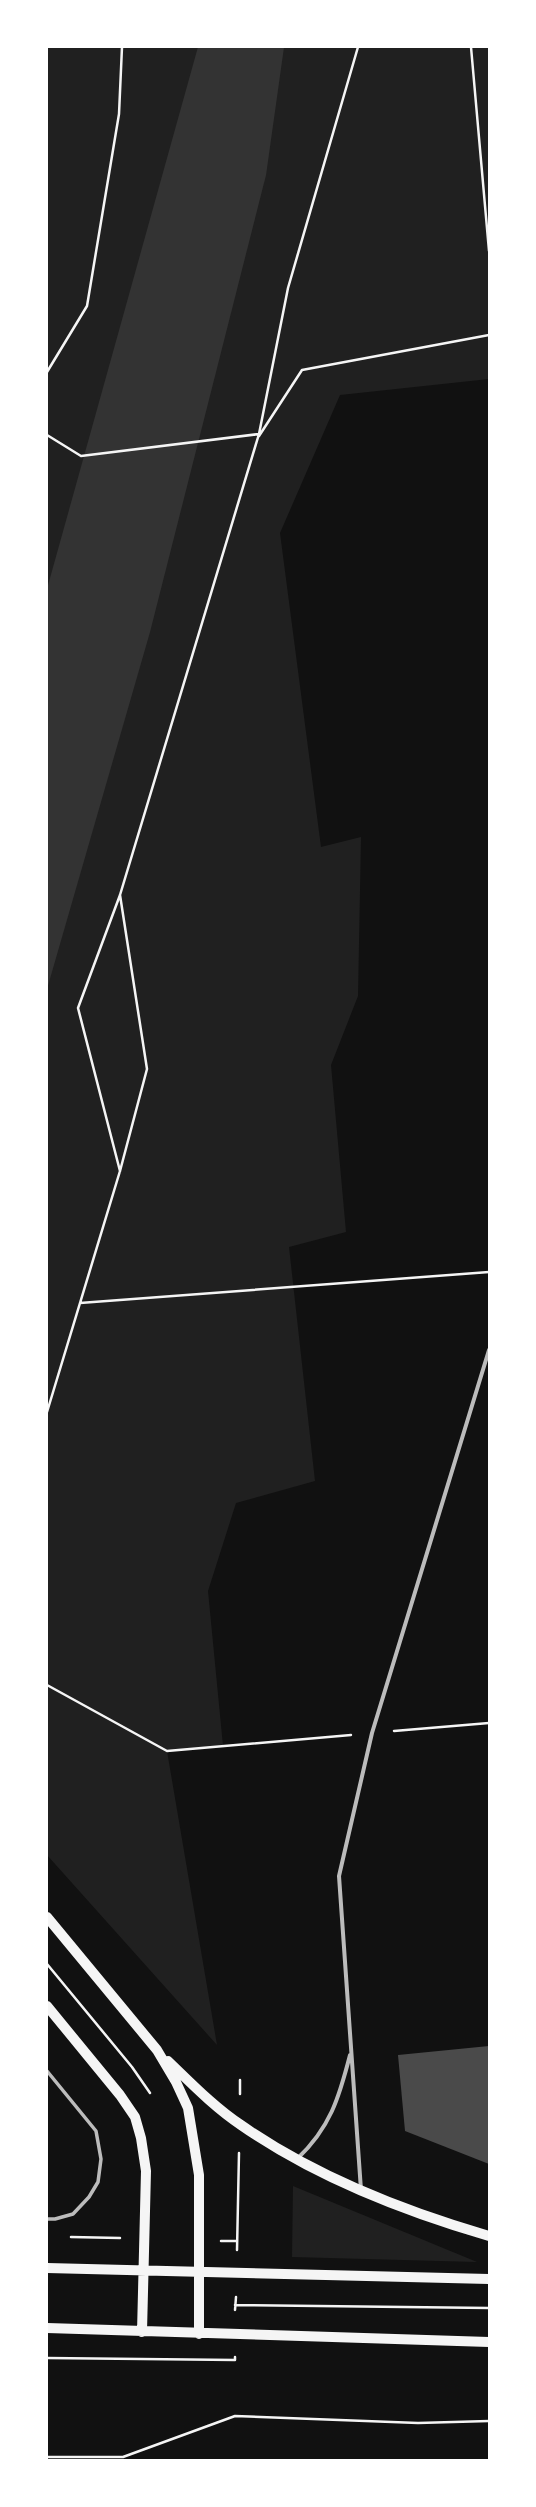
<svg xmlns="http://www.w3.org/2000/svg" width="536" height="2507" font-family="'Alegreya Sans',sans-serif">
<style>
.green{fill:#202020}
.water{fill:#333}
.building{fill:#4a4a4a}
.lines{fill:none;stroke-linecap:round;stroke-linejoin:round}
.path{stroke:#f5f5f5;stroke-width:2.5}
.pedestrian{stroke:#bcbcbc;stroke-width:3.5}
.minor{stroke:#bcbcbc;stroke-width:4}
.primary{stroke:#f5f5f5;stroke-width:10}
</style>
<rect width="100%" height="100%" fill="#111"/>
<path class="green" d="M47,47H489V379L340,395L280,533L321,847L361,837L358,996L331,1065L346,1232L289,1247L315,1481L236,1503L208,1591L223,1746L167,1751L217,2045L47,1855Z
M293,2186L477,2262L292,2257Z"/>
<path class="water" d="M198,47H284L266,175L150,632L47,989V589Z"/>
<path class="building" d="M489,2046V2164L405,2131L398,2055Z"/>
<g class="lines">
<path class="path" d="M471,47L489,251
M47,372L87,306L119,114L122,47
M47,435L81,456L259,434
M259,436L302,370L489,335
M120,1171L78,1008L120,895L259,434L288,288L358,47
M80,1303L489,1272
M47,1412L120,1171L147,1069L120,895
M47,1685L167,1751L351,1735
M394,1731L489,1723
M47,1964L132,2067L150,2093
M240,2094V2080
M71,2237L120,2238
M221,2241H237
M237,2250L239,2153
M235,2305L489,2308
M235,2310L236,2297
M47,2358L235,2360V2357
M47,2457H123L235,2416L418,2423L489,2421"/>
<path class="pedestrian" d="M47,2071L96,2131L101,2159L98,2182L89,2197L73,2214L55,2219H47"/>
<path class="minor" d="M297,2159C330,2128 339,2098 350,2055
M361,2190L339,1876L372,1733L489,1350"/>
<path class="primary" d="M47,1917L157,2050L176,2082L188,2108L199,2175V2334
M47,2006L120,2095L135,2117L141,2138L146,2171L142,2332
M168,2061C191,2083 214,2107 241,2125C314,2176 403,2211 489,2236
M47,2268L489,2279
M47,2328L489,2342"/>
</g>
<rect width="536" height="2507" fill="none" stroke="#ffffff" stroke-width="96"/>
</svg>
